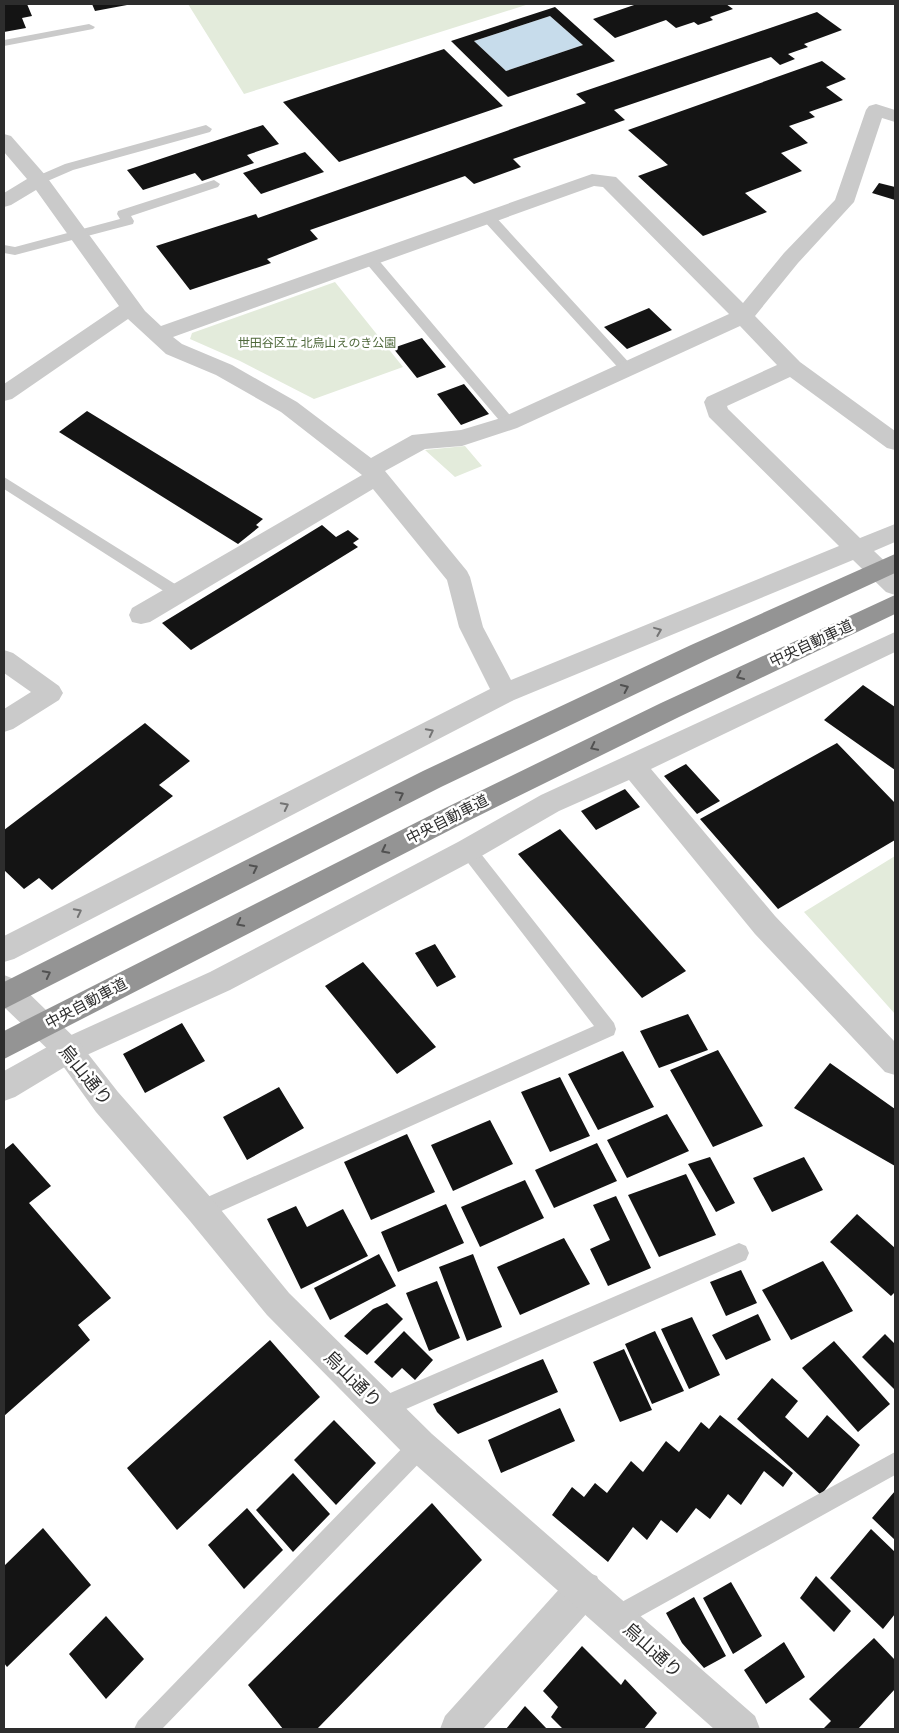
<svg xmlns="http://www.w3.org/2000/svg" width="899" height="1733" font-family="'Archivo Narrow','Noto Sans JP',sans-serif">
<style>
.green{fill:#e3ebdb}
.water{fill:#c7dceb}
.building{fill:#141414;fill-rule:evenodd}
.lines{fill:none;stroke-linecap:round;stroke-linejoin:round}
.service{fill:#cacaca;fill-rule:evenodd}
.minor{fill:#cacaca;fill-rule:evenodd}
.tertiary{fill:#cacaca;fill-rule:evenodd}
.motorway{fill:#949494;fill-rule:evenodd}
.oneway{stroke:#747474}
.oneway2{stroke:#515151}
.labels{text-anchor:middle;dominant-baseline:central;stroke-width:5;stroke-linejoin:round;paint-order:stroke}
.far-park-label{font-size:12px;fill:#4f693b;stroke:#fff}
.street-label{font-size:15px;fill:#2d2d2d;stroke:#fff}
.near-street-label{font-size:18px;fill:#2d2d2d;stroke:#fff}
</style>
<rect width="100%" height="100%" fill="#fff"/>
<path class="green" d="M188,4H529L244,94Z
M335,282L403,367L314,399L240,361L190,339L192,333Z
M465,446L482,466L455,477L425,450Z
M895,856V1014L804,912Z"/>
<path class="water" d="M550,16L583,45L506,71L474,41Z"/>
<path class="building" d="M4,4H27L32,16L22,18L26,28L4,32Z
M92,4H127V5L95,11Z
M637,4H726L733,9L710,17L713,20L698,25L694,22L676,28L666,20L615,38L593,19Z
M555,7L615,61L508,97L451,41ZM550,16L583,45L506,71L474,41Z
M817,12L842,30L804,44L808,47L788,54L795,59L780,65L771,57L614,110L625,120L513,159L521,167L474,184L465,176L310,230L318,239L267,259L271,263L190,290L156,246L256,214L258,218L586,103L576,94Z
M444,49L503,106L339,162L283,102Z
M822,61L846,79L826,87L843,100L809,112L815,117L789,126L808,143L781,153L802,171L745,193L767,212L703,236L638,176L668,165L628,130Z
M263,125L279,144L247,155L254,163L202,181L195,173L143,190L127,170Z
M305,152L324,172L261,194L243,173Z
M879,183L895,187V200L872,193Z
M649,308L672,330L627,349L604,327Z
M422,338L446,367L417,378L393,348Z
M464,384L489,414L461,425L437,394Z
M87,411L263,519L256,525L259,527L238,544L59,432Z
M322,525L336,537L348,530L359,539L353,543L358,547L191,650L162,623Z
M863,685L895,707V770L824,720Z
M145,723L190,761L159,785L173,796L52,890L39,878L24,889L4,870V830Z
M837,743L895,803V840L778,909L700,819Z
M686,764L720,801L697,814L664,776Z
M625,789L640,807L596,830L581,811Z
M560,829L686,971L642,998L518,854Z
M435,944L456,977L437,987L415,953Z
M363,962L436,1047L397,1074L325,986Z
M688,1014L708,1050L659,1068L640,1031Z
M182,1023L205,1061L145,1093L123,1054Z
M718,1050L763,1126L713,1147L670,1070Z
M623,1051L654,1107L598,1130L568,1074Z
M830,1063L895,1109V1166L794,1108Z
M560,1077L590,1136L550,1152L521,1092Z
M279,1087L304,1128L247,1160L223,1117Z
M667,1114L689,1151L627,1178L607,1140Z
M490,1120L513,1164L453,1191L431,1145Z
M407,1134L435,1192L371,1220L344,1162Z
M13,1143L51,1186L29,1203L111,1298L78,1325L90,1340L4,1416V1150Z
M597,1143L617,1181L554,1208L535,1170Z
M710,1157L735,1203L716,1212L688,1164Z
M804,1157L823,1190L772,1212L753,1178Z
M686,1174L716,1235L659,1257L628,1195Z
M525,1180L544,1218L480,1247L461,1207Z
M616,1196L651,1268L608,1286L590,1249L610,1240L593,1205Z
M446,1204L464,1243L398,1272L381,1232Z
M296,1206L307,1227L343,1209L368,1256L301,1289L267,1219Z
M857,1214L895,1248V1292L891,1296L830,1242Z
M564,1238L590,1284L520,1315L497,1267Z
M379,1254L396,1286L330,1320L314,1288Z
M473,1254L502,1327L467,1341L439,1267Z
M823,1261L853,1311L791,1340L762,1290Z
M741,1270L757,1303L726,1316L710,1282Z
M437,1281L460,1338L429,1351L406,1293Z
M387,1303L403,1319L367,1355L344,1336L373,1309Z
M758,1314L771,1340L726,1360L712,1335Z
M692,1317L720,1375L689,1389L661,1329Z
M404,1331L433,1360L415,1380L402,1368L392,1378L374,1362Z
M655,1331L684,1391L652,1404L625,1344Z
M885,1334L895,1344V1390L862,1357Z
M270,1340L320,1397L177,1530L127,1468Z
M834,1341L890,1404L858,1432L802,1368Z
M624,1349L652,1410L620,1422L593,1362Z
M543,1359L558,1392L458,1434L437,1412L433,1404Z
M772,1378L798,1401L785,1417L808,1438L827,1415L860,1445L821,1495L737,1419Z
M560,1408L575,1441L501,1473L488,1440Z
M720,1415L793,1473L783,1487L764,1471L741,1505L728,1494L710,1519L696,1508L677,1533L661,1520L647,1540L633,1527L608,1562L552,1515L572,1487L584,1497L595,1483L607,1493L631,1461L643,1472L666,1441L679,1452L701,1422L709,1429Z
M334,1420L376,1463L336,1505L294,1460Z
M293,1473L330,1514L293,1552L256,1510Z
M895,1491V1540L872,1518Z
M432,1503L482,1560L317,1729H283L248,1685Z
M247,1508L283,1550L244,1589L208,1545Z
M43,1528L91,1585L7,1667L4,1663V1566Z
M871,1529L895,1552V1614L883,1629L830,1578Z
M816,1576L851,1611L834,1632L800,1598Z
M731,1582L762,1636L733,1654L703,1598Z
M694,1597L726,1656L704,1668L682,1643L666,1613Z
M106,1616L144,1659L106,1699L69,1654Z
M874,1638L895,1660V1689L858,1729H823L831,1721L809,1699Z
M784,1642L805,1677L766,1704L744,1670Z
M582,1646L621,1685L625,1679L657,1713L644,1729H563L551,1717L558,1707L543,1691Z
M525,1706L547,1729H506Z"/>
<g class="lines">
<path class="service" d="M89,24L95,27L93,29L4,46V40Z
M206,125L212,129L210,132L73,170L43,183H35L33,180L35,177L65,164Z
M214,180L220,184L218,187L131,216L134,221L133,224L15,255L4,253V245L15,247L120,219L117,214L118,211Z
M488,213L493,214L633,367L635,370L633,373H623L483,220L482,217L483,214Z
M371,256L376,257L514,420L516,423L514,426H504L366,263L364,260L366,257Z
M4,477L183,589L186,593L183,597L178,599L173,597L4,489Z
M468,843L474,845L614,1023L616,1029L614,1035L208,1217L201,1220L194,1217L191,1210L194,1203L594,1026L462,855L459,850L462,845Z
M739,1243L746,1246L749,1253L746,1260L390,1416L382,1419L374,1416L371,1408L374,1400Z
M420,1435L428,1438L431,1446L428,1454L162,1729H134L138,1721L412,1438Z
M895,1452V1475L625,1625L617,1628L609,1625L606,1617L609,1609Z"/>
<path class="minor" d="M876,104L895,110V122L882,118L854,202L798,263L755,316L800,362L895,431V450L887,448L790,377L727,406L728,409L860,538L895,524V542L874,551L895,571V595L886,592L853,560L514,700L14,959L4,962V936L490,689L459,627L447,580L373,489L150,622L141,624L132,622L129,615L132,608L362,475L281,412L216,375L166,354L128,319L12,399L4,401V384L119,306L36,190L11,205L4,207V193L27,179L4,152V134L11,136L46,176L145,311L161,326L592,174L616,177L743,303L784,253L835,200L866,110L869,106ZM594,186L603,187L729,314L501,418L461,430L412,435L371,458L297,402L232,365L182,344L173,337ZM740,326L777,365L707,397L704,402L709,417L839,546L511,680L483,627L470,577L467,571L385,471L425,449L462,446L517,428Z
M895,632V652L651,769L775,916L895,1042V1075L885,1072L755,934L629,780L559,811L478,858L230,990L78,1059L15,1097L4,1101V1071L58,1041L210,972L458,842L541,795Z
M4,650L13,653L59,686L63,693L59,700L13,729L4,732V709L31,692L4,673Z
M584,1571L597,1576L602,1589L597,1602L483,1729H440L445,1716L571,1576Z"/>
<path class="tertiary" d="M4,975L14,979L78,1041L118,1092L212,1199L289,1293L432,1434L755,1716L760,1729H714L408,1458L267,1315L190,1221L96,1112L58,1059L4,1007Z"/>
<path class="motorway" d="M895,554V573L709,659L441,787L4,1009V982L423,771L691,645Z
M895,595V614L679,717L456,827L4,1059V1031L437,812L661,703Z"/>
</g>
<defs><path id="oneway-chevron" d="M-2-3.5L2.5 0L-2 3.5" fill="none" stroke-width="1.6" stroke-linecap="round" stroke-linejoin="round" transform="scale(1.25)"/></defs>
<g class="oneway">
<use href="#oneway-chevron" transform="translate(658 631) rotate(-22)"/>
<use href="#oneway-chevron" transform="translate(430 732) rotate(-27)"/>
<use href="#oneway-chevron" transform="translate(285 806) rotate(-27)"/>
<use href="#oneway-chevron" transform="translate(78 912) rotate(-27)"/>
</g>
<g class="oneway2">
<use href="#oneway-chevron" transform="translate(740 676) rotate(155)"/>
<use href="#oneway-chevron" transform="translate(625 688) rotate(-25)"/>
<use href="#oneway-chevron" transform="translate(594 747) rotate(154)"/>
<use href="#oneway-chevron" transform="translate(400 795) rotate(-27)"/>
<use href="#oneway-chevron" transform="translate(385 850) rotate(153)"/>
<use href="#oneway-chevron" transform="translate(254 868) rotate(-27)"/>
<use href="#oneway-chevron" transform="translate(240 923) rotate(153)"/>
<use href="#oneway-chevron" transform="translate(47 974) rotate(-27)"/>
</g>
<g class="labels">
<g class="far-park-label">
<text x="317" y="343">世田谷区立 北烏山えのき公園</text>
</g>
<g class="street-label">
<text transform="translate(811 643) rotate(-25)">中央自動車道</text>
<text transform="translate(447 819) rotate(-27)">中央自動車道</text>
<text transform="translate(86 1003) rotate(-28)">中央自動車道</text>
</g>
<g class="near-street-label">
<text transform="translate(86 1075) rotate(51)">烏山通り</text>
<text transform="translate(353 1379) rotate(45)">烏山通り</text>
<text transform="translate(653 1650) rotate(42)">烏山通り</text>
</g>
</g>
<rect width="899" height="1733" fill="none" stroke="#2d2d2d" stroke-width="10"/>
</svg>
